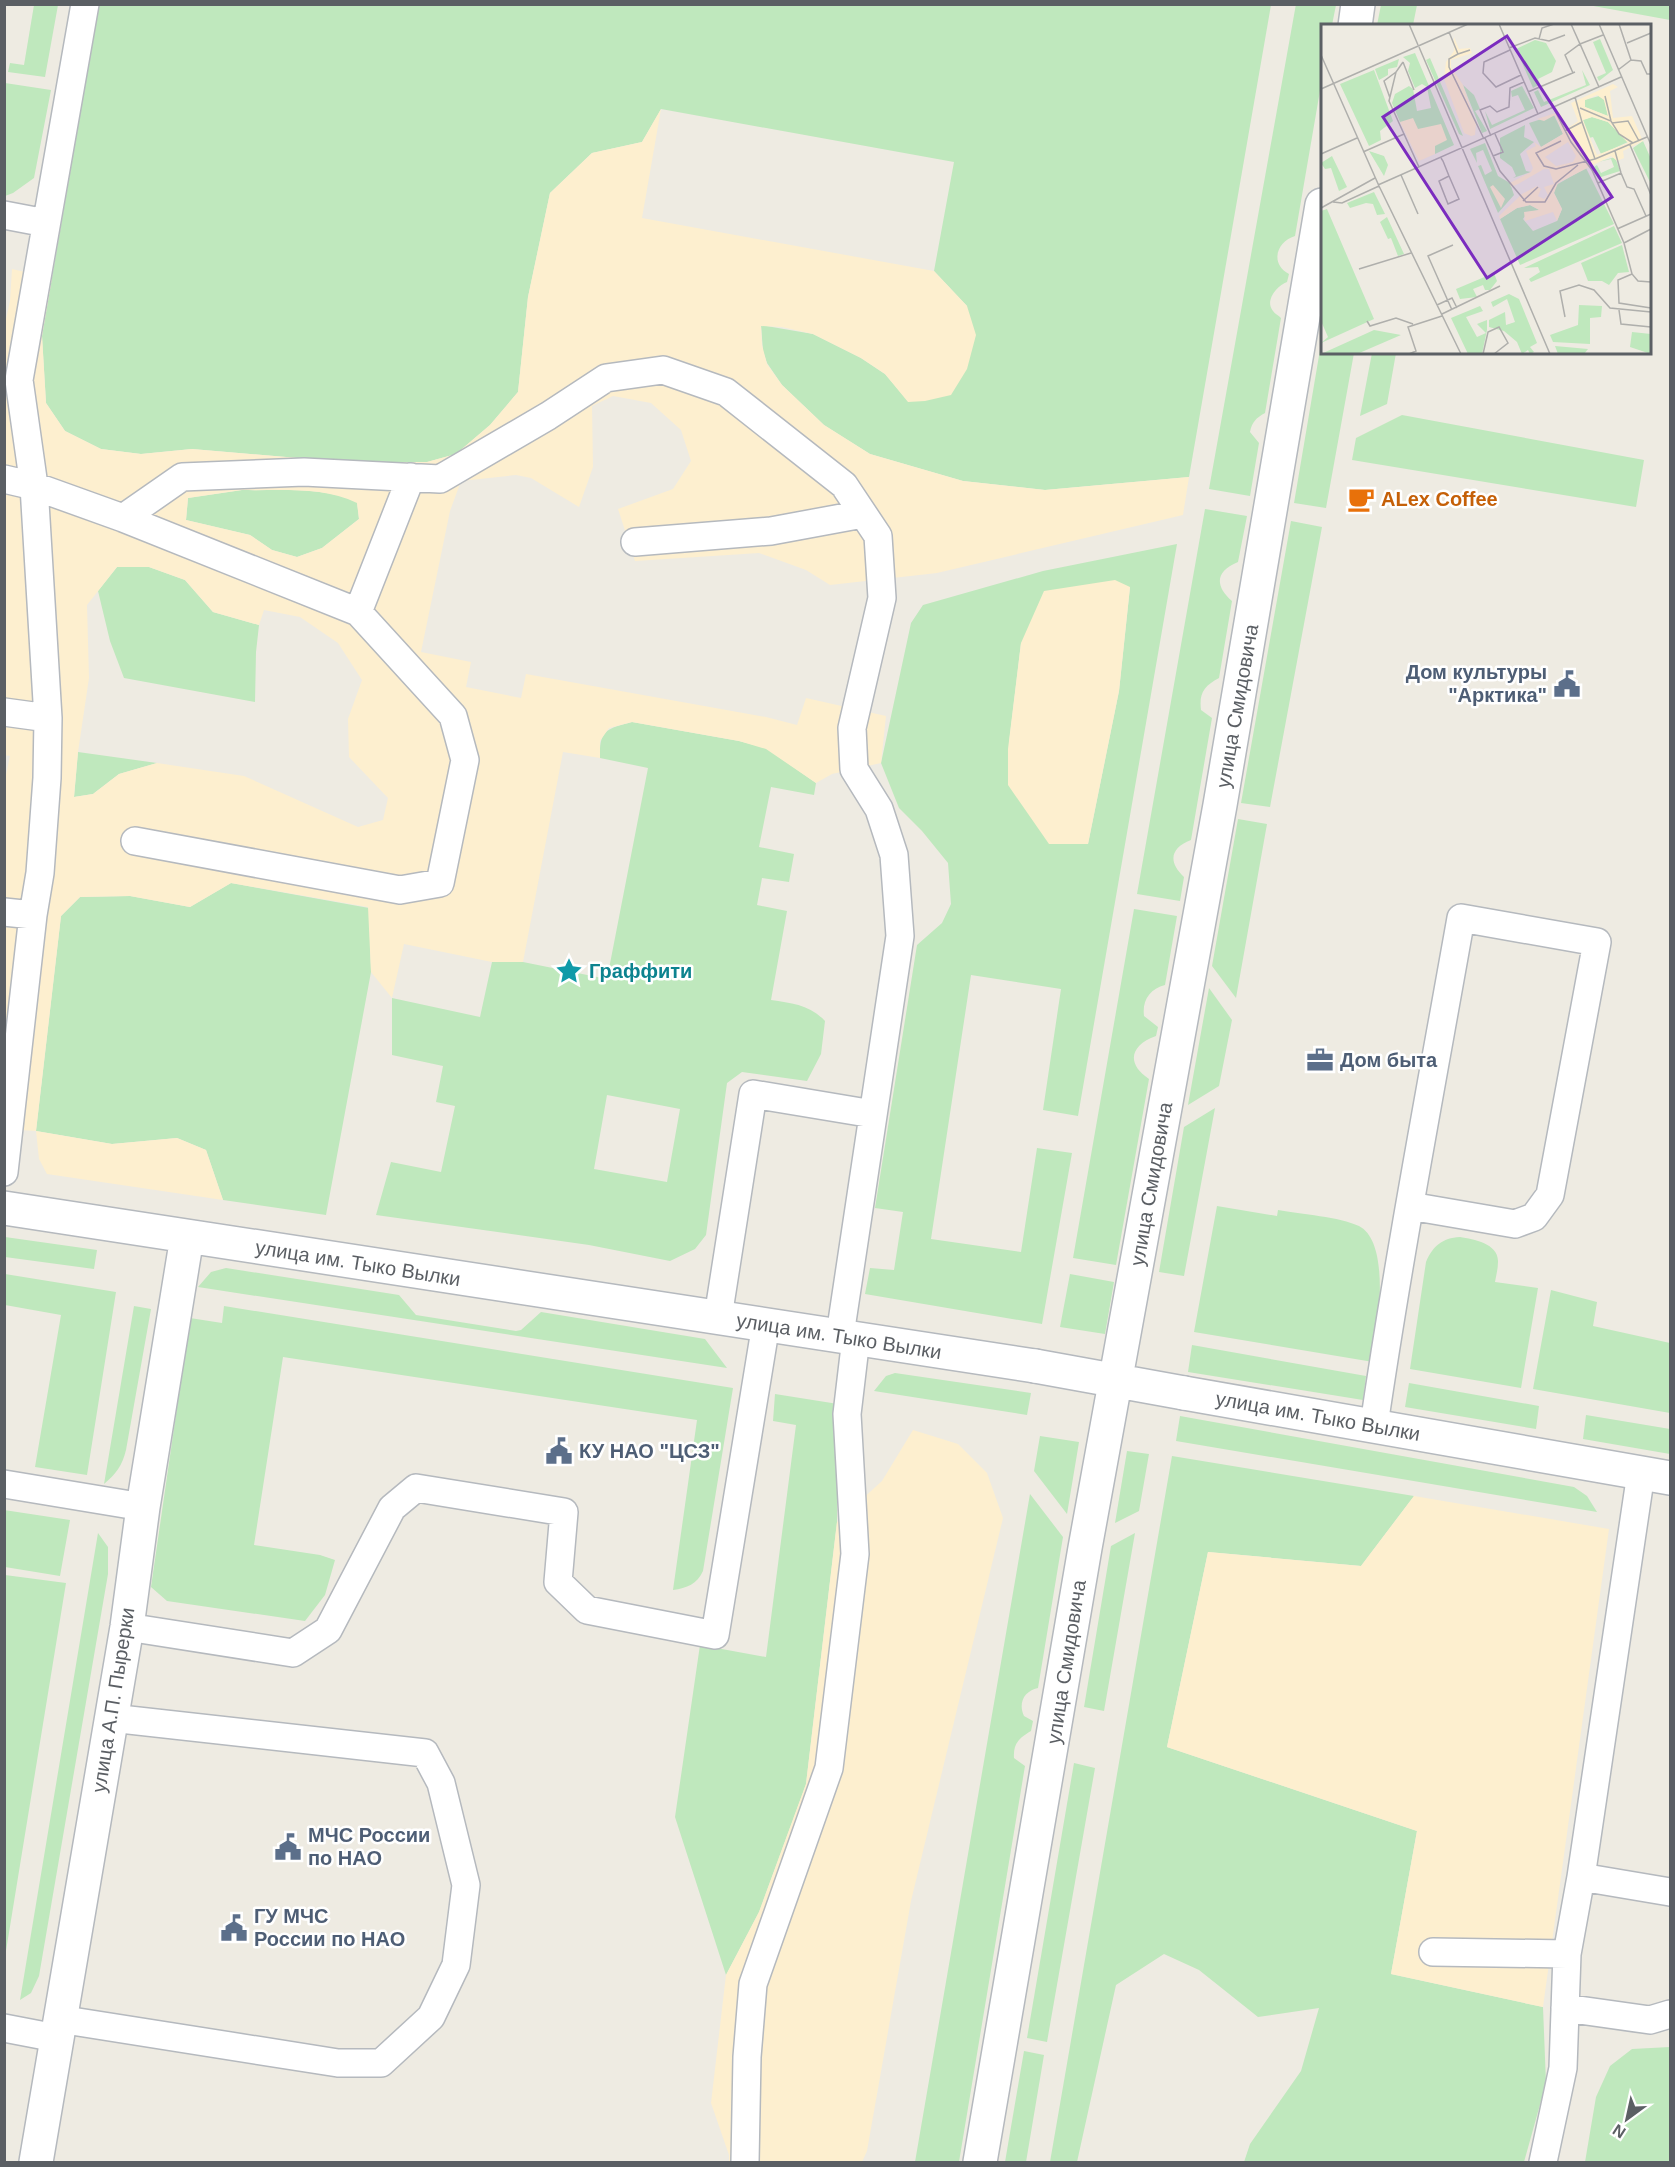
<svg xmlns="http://www.w3.org/2000/svg" width="1675" height="2167" font-family="Helvetica,sans-serif">
<style>
.green{fill:#bfe8bd;fill-rule:evenodd}
.sand{fill:#fdefcf;fill-rule:evenodd}
.lines{fill:none;stroke-linecap:round;stroke-linejoin:round}
.service-casing{stroke:#b5b9be;stroke-width:30}
.pedestrian-casing{stroke:#b5b9be;stroke-width:36}
.tertiary-casing{stroke:#b5b9be;stroke-width:36}
.service{stroke:#fff;stroke-width:27}
.pedestrian{stroke:#fff;stroke-width:33}
.tertiary{stroke:#fff;stroke-width:33}
.labels{text-anchor:middle;dominant-baseline:central;stroke-width:5;stroke-linejoin:round;paint-order:stroke}
.food-label{font-size:20px;font-weight:bold;fill:#c56008;stroke:#fff;text-anchor:start}
.service-label{font-size:20px;font-weight:bold;fill:#4e5e75;stroke:#fff;text-anchor:start}
.street-label{font-size:20px;fill:#5b5f64;stroke:#fff}
.culture-label{font-size:20px;font-weight:bold;fill:#0d838f;stroke:#fff;text-anchor:start}
.inset-road{fill:none;stroke:#afafac;stroke-width:1.5}
.view{fill:#7b2cbf;fill-opacity:0.15;stroke:#7b2cbf;stroke-width:3}
.inset-edge{fill:none;stroke:#5b5f64;stroke-width:3}
</style>
<rect width="100%" height="100%" fill="#eeebe2"/>
<path class="green" d="M1296,4L1336,5L1332,25L1322,26V79L1295,236C1276,242 1270,264 1289,274L1287,282C1278,285 1264,300 1273,311C1275,314 1278,315 1281,318L1265,413C1256,418 1252,422 1250,432L1259,443L1250,496L1209,489Z
M34,5H58L45,77L8,72L10,63L24,65Z
M99,5H1271L1189,477L1045,490L963,481L870,454L824,425L782,385L767,363L763,351L761,325L813,334L861,358L885,374L909,402L967,306L934,271L954,162L661,109L642,142L592,153L550,193L528,297L518,392L490,425L456,454L427,462L356,463L192,449L141,454L101,449L65,431L46,403L42,336Z
M1381,5H1417L1413,25H1377Z
M1588,5H1670V20Z
M5,83L51,90L34,178L13,193L5,196Z
M1322,338V352L1354,353L1326,508L1294,503Z
M1372,353H1396L1387,404L1360,416Z
M1402,415L1644,460L1636,507L1352,460L1356,438Z
M242,490C280,491 322,486 357,502L359,519L322,548L297,557L272,550L250,535L186,520L188,498Z
M1205,509L1247,516L1238,562C1216,571 1214,585 1232,601L1219,678C1204,686 1199,693 1201,710L1212,718L1191,840C1170,848 1168,862 1184,877L1180,901L1137,894Z
M1291,521L1322,527L1270,807L1241,803Z
M1177,544L1078,1116L1043,1110L1061,989L971,975L931,1239L1021,1252L1037,1148L1072,1153L1042,1324L865,1294L870,1268L894,1270L903,1212L875,1208L917,945L942,923L951,904L948,863L922,831L899,808L881,763L911,623L923,605L1043,571ZM1130,587L1119,691L1088,844L1008,784L1009,743L1021,643Z
M117,567H149L185,580L213,612L259,625L256,652L255,702L124,678L110,641L98,591Z
M632,722L739,741L766,748L816,783L814,795L771,787L759,847L794,854L789,882L762,878L757,905L787,911L771,1000C792,1003 810,1005 825,1021L821,1054L807,1081L742,1072L727,1083L706,1235L695,1249L670,1261L589,1245L376,1215L391,1162L441,1172L455,1106L436,1102L443,1066L392,1055V998L480,1017L492,962H523L607,979L648,768L600,758C599,729 607,729 632,722ZM607,1095L680,1109L667,1182L594,1169Z
M78,752L157,763L119,774L93,794L74,797Z
M1238,819L1267,824L1236,998L1212,966Z
M231,883L369,908L371,972L326,1215L223,1200L206,1150L177,1138L112,1144L36,1131L61,916L80,897L130,896L190,907Z
M1134,909L1177,916L1165,985C1150,989 1142,1000 1144,1016L1158,1027L1156,1036C1130,1045 1126,1064 1149,1079L1116,1265L1073,1258Z
M1209,988L1232,1020L1219,1086L1188,1105Z
M1215,1108L1184,1276L1159,1272L1184,1127Z
M1217,1206L1277,1216L1278,1210C1301,1214 1340,1217 1359,1226C1392,1243 1377,1332 1373,1362L1194,1332Z
M5,1237L97,1250L94,1269L5,1257Z
M1460,1237C1474,1239 1499,1244 1498,1262C1498,1269 1496,1276 1495,1282L1538,1288L1521,1388L1410,1369L1426,1262C1433,1246 1442,1238 1460,1237Z
M226,1268L399,1295L416,1315L516,1331L521,1330L541,1312L705,1339L727,1368L198,1287L211,1272Z
M5,1274L116,1292L87,1475L35,1467L61,1315L5,1305Z
M1070,1274L1114,1282L1105,1334L1060,1327Z
M1551,1290L1597,1302L1593,1326L1670,1343V1413L1533,1389Z
M134,1306L151,1309L126,1450C122,1466 116,1474 104,1484Z
M224,1306L733,1388L703,1571C697,1584 687,1588 673,1590L697,1420L283,1357L254,1545L320,1555L335,1560L325,1595L305,1621L167,1601L151,1587L190,1318L222,1323Z
M1192,1345L1366,1376L1363,1400L1188,1372Z
M895,1373L1031,1393L1027,1415L874,1391L886,1376Z
M1409,1383L1539,1406L1536,1429L1405,1407Z
M775,1394L838,1404L837,1522L806,1784L759,1912L726,1975L675,1817L700,1645L766,1657L796,1425L773,1421Z
M1586,1415L1670,1429V1454L1583,1439Z
M1180,1416L1574,1487L1587,1496L1597,1512L1176,1441Z
M1040,1436L1079,1442L1067,1514L1034,1471Z
M1127,1451L1149,1454L1139,1511L1115,1523Z
M1172,1456L1414,1496L1361,1566L1208,1552L1167,1747L1417,1831L1391,1974L1543,2007L1546,2083L1524,2162H1244L1250,2144L1301,2071L1319,2008L1258,2017L1199,1970L1164,1954L1116,1985L1077,2162H1050Z
M1030,1494L1063,1537L1038,1688C1024,1691 1018,1703 1024,1716L1033,1721L1031,1731C1019,1738 1013,1744 1014,1758L1025,1766L959,2162H915Z
M4,1510L70,1520L60,1576L5,1567Z
M98,1533L108,1547V1574L39,1976L31,1993L20,2000Z
M1135,1533L1104,1711L1084,1707L1111,1546Z
M5,1575L66,1583L5,1957L4,1575Z
M1074,1763L1095,1768L1047,2042L1027,2038Z
M1670,2047V2162H1585L1596,2097L1610,2066L1632,2049Z
M1024,2051L1044,2055L1026,2162H1005Z"/>
<path class="sand" d="M661,109L642,218L934,271L967,306L976,335L967,369L951,395L925,401L908,402L885,374L861,358L813,334L782,327L761,326L762,345L767,364L782,385L824,425L870,454L963,481L1045,490L1189,477L1183,515L937,573L830,585L806,570L759,553L635,561L618,509L673,489L691,461L681,430L651,403L613,396L592,406L593,467L579,507L531,478L516,475L461,481L450,511L421,652L471,662L466,687L521,698L526,674L766,717L797,725L806,698L886,716L881,763L832,774L816,783L766,749L739,741L632,722L609,728L600,741V758L563,752L523,962H492L404,944L392,998L371,972L368,907L231,883L190,907L130,896L80,897L61,916L36,1131L112,1144L177,1138L206,1150L223,1200L47,1174L39,1159L36,1131L5,1129L4,784L10,756L4,755V328L10,301L12,269L52,278L42,336L46,403L65,431L101,449L141,454L192,449L356,463L427,462L456,454L490,425L518,392L528,297L550,193L592,153L642,142ZM242,490C280,491 322,486 357,503L359,519L322,548L297,557L272,550L250,535L186,520L188,498ZM117,567H149L185,580L213,612L259,625L264,610L300,617L338,643L362,680L348,719L349,757L388,798L383,820L358,827L244,776L157,763L119,774L93,794L74,797L78,752L89,678L87,605Z
M1115,580L1130,587L1119,691L1088,844H1049L1008,785V749L1021,643L1044,591Z
M913,1430L958,1444L987,1473L1003,1518L911,1901L867,2151L862,2162H729V2155L711,2103L726,1975L759,1912L806,1784L837,1522L882,1481Z
M1414,1496L1609,1529L1543,2007L1391,1974L1417,1831L1167,1747L1208,1552L1361,1566Z"/>
<g class="lines">
<defs>
<path id="service" d="M4,215L46,223
M4,479L34,486L123,518L358,612L453,716L465,760L440,883L400,890L135,841
M123,518L182,477L304,472L440,479L548,416L606,378L663,370L726,392L844,485L878,536L882,598L852,728L854,769L879,809L894,855L900,936L840,1335
M635,542L771,531L863,514
M358,612L411,477
M4,712L48,718
M4,912L33,915
M4,1172L33,915L40,873L47,778L48,718L34,486L19,380L85,4
M718,1317L753,1094L873,1114
M1374,1425C1399,1255 1431,1087 1461,918L1597,942L1550,1195L1534,1217L1515,1224L1410,1206
M1641,1473L1581,1877L1670,1892
M4,1484L143,1507
M127,1627L293,1653L328,1630L392,1508L416,1488L564,1512L558,1582L587,1610L715,1635L766,1324
M1433,1952L1567,1954
M1565,2008L1650,2020L1670,2014
M59,2019L338,2063H381L431,2017L456,1965L466,1885L441,1783L425,1753L111,1718
M4,2028L56,2038
M745,2162L747,2057L753,1984L829,1768L855,1554L847,1414L856,1338
M1543,2162L1563,2068L1567,1954L1581,1877"/>
<path id="pedestrian" d="M1355,26L1358,4
M1035,1366L1184,1393
M980,2162L1085,1548L1220,805L1322,205"/>
<path id="tertiary" d="M4,1208L1035,1366
M1184,1393L1670,1478
M36,2162L127,1627L143,1507L187,1237"/>
</defs>
<use href="#service" class="service-casing"/>
<use href="#pedestrian" class="pedestrian-casing"/>
<use href="#tertiary" class="tertiary-casing"/>
<use href="#service" class="service"/>
<use href="#pedestrian" class="pedestrian"/>
<use href="#tertiary" class="tertiary"/>
</g>
<defs>
<symbol id="cafe-bare" viewBox="-9 -9 18 18"><path d="M-5.5-4.5H6V0H3Q3 3.5 0 3.5H-2.5Q-5.5 3.5-5.5 0ZM3-3.2v2h1.7v-2ZM-6 4.5H4V6H-6Z" fill="#e8710a" stroke="#fff" stroke-width="2.5" paint-order="stroke"/></symbol>
<symbol id="civic-bare" viewBox="-9 -9 18 18"><path d="M-.6-6.5H3V-4.5H.6V-3L4-1V1h2V6H-6V1h2V-1L-.6-3ZM-1.2 2.5V6h2.4V2.5Z" fill="#5c6f8a" stroke="#fff" stroke-width="2.5" paint-order="stroke"/></symbol>
<symbol id="sight-bare" viewBox="-9 -9 18 18"><path d="M0-6L1.8-2.2L6-1.7L2.9 1.2L3.7 5.4L0 3.3L-3.7 5.4L-2.9 1.2L-6-1.7L-1.8-2.2Z" fill="#0f9aa8" stroke="#fff" stroke-width="2.5" paint-order="stroke"/></symbol>
<symbol id="office-bare" viewBox="-9 -9 18 18"><path d="M-6-3h4V-5.5h4V-3h4V5H-6ZM-1-4.5V-3h2v-1.5ZM-6 0V1H6V0Z" fill="#5c6f8a" stroke="#fff" stroke-width="2.5" paint-order="stroke"/></symbol>
</defs>
<g fill-rule="evenodd">
<use href="#cafe-bare" x="1342" y="480" width="38" height="38"/>
<use href="#civic-bare" x="1548" y="665" width="38" height="38"/>
<use href="#sight-bare" x="550" y="952" width="38" height="38"/>
<use href="#office-bare" x="1301" y="1041" width="38" height="38"/>
<use href="#civic-bare" x="540" y="1432" width="38" height="38"/>
<use href="#civic-bare" x="269" y="1828" width="38" height="38"/>
<use href="#civic-bare" x="215" y="1909" width="38" height="38"/>
</g>
<g class="labels">
<g class="food-label">
<text x="1381" y="499">ALex Coffee</text>
</g>
<g class="service-label">
<text x="1547" y="672" text-anchor="end">Дом культуры<tspan x="1547" dy="23">"Арктика"</tspan></text>
<text x="1340" y="1060">Дом быта</text>
<text x="579" y="1451">КУ НАО "ЦСЗ"</text>
<text x="308" y="1835">МЧС России<tspan x="308" dy="23">по НАО</tspan></text>
<text x="254" y="1916">ГУ МЧС<tspan x="254" dy="23">России по НАО</tspan></text>
</g>
<g class="street-label">
<text transform="translate(1237 706) rotate(-80)">улица Смидовича</text>
<text transform="translate(1151 1184) rotate(-80)">улица Смидовича</text>
<text transform="translate(358 1263) rotate(9)">улица им. Тыко Вылки</text>
<text transform="translate(839 1336) rotate(9)">улица им. Тыко Вылки</text>
<text transform="translate(1318 1416) rotate(10)">улица им. Тыко Вылки</text>
<text transform="translate(1066 1662) rotate(-81)">улица Смидовича</text>
<text transform="translate(113 1700) rotate(-81)">улица А.П. Пырерки</text>
</g>
<g class="culture-label">
<text x="589" y="971">Граффити</text>
</g>
</g>
<g transform="translate(1321 24)">
<rect width="330" height="330" fill="#eeebe2"/>
<path d="M279,15L292,46L278,57L276,53L285,49L272,18ZM214,16L225,19L235,37L231,48L217,55L219,60L212,64L195,25ZM94,29L133,121L114,130V122L97,105L79,98L71,79L74,70L88,62L92,65L96,87L110,84L106,63L101,60L94,64L87,47L89,39L82,33ZM109,34L142,112L138,110L105,36ZM78,35L76,43L67,45V51L58,56L54,45ZM53,46L72,97L59,107L60,116L48,122L19,60ZM261,46L269,61L220,83L213,68L217,66L223,78L265,61ZM142,61L153,71L159,85L154,87L166,107L161,109ZM201,62L213,84L169,105L164,87L171,101L204,86L197,71L191,73L190,67ZM278,72L283,75L287,92L264,83V76ZM233,91L242,110L220,123L208,99ZM271,93L287,98L307,118L280,130L272,113L268,114L262,96ZM204,101L203,113L213,118L199,130L205,147L210,148L192,154L195,152L191,143L179,134V114ZM322,117L330,135V160L312,124ZM164,119L177,152L189,159L193,171L177,189L157,142L160,141L164,151L171,147L162,126L155,129L156,139L149,125ZM48,127L63,132L67,141L63,152ZM11,132L26,163L18,167L10,144L4,145L0,139ZM294,133L299,147L277,154L273,143L276,141L280,149L293,143L290,135L277,138ZM265,144L293,200L199,241L179,195L196,184L209,181L219,186L207,188L202,195L212,207L236,197L241,185L233,169L235,161ZM53,168L64,190L56,191L52,180L45,179L29,184L26,179ZM6,185L53,295L0,319L7,313L0,297V187ZM66,193L83,230L77,232L70,214L67,215L59,198ZM293,202L301,219L210,258L208,255L219,248L217,243L203,244ZM301,221L308,248L297,249L288,261L281,257H267L260,239ZM173,249L176,257L169,266H164L162,261L152,265L156,273L139,275L135,265ZM188,270L198,275L216,319L209,323L213,328L209,330L207,326L201,330L196,318L183,307L168,303V296L184,288L185,301L194,298L186,275L172,283L170,278ZM258,281L281,282L280,293L269,294V320L232,318L229,311L257,301ZM159,282L162,287L145,293L156,313L165,309L156,300L166,296V306L161,330H147L130,294ZM53,306L80,311L36,330H0ZM311,308L330,310V330L309,323ZM234,322L267,325L263,330H237Z" fill="#bfe8bd"/>
<path d="M133,13L138,25L149,24L151,29L130,36V43L142,61L155,100L154,111L150,112L143,109L123,55L125,38L133,27ZM292,60L297,63L289,67L292,94L311,92L322,117L302,127L303,134L296,137L290,132L237,159L233,169L241,185L236,197L232,188L204,197L203,188L218,186L209,181L196,184L179,195L178,192L201,170L216,162L220,165L217,172L223,175L227,171L223,163L233,160L228,145H223L197,160L190,163L189,159L210,148L212,144L205,127L215,122L213,118L220,123L242,110L234,91L223,97L216,95L238,88L247,104L257,97L250,79ZM276,71L283,76L287,92L264,83V76ZM271,93L287,98L307,119L276,131L262,96ZM247,118L255,132L252,138L235,142L224,133ZM92,94L97,105L120,100L126,116L114,122V130L98,137L79,98ZM172,161L184,175L180,184L169,163Z" fill="#fdefcf" fill-rule="evenodd"/>
<path class="inset-road" d="M88,0L97,21M178,0L217,90M250,0L259,20L282,11M278,0L330,121M128,8L137,30L149,26M218,15L221,4L233,0M306,19L330,9M98,23L229,330M188,24L214,14L228,17L244,11M189,26L163,38L162,49L175,63L200,51M137,30L128,35V43L163,115M0,31L58,162L140,330M310,36L320,37L326,50H330M82,38L75,48L68,77L83,110M82,38L93,66M297,46L310,36L298,0M252,49L244,31L259,20L278,63M0,65L147,0M207,68L254,48M284,72L290,97M69,74L63,57L75,48M232,83L250,118L271,146L303,219L311,250L317,257L330,258M259,84L290,97L298,110L312,119M291,99L307,97L318,117M244,107L261,98L254,73M170,112L159,86L169,82L176,88L188,83L189,64L203,58M164,114L179,147L205,178H224L235,159L257,141M240,117L215,129L223,142L235,145L274,135L261,98M309,121L330,171M294,127L300,149M42,128L83,110L98,143M0,130L36,114M172,132L182,128L174,110M120,134L122,137L128,152L138,175L127,180L118,157L128,152M274,135L326,113M80,151L97,190M277,159L300,149L306,163L313,165L325,192M57,161L300,53M202,177L217,163M12,178L21,179L58,162M0,184L54,154M296,205L330,190M303,219L330,205M38,245L90,229M311,250L297,256L298,279L330,284M116,281L131,274L136,284M131,286L107,232L132,221M298,286L300,300L330,303M121,290L179,262M244,293L239,267L258,261L273,266L289,284L330,288M46,297L49,302L75,294L92,300M88,330L95,327L87,303L121,292M162,330L167,308L178,303L187,319L173,330"/>
<path class="view" d="M186,12L291,173L166,254L62,93Z"/>
<rect width="330" height="330" class="inset-edge"/>
</g>
<rect width="1675" height="2167" fill="none" stroke="#5b5f64" stroke-width="12"/>
<g transform="translate(1627 2119) rotate(213)" stroke="#ffffff" stroke-width="4.5" paint-order="stroke">
<path d="M0-4.5L10 22L0 15L-10 22Z" fill="#5b5f64"/>
<text y="-9" font-size="16" font-weight="bold" text-anchor="middle" fill="#5b5f64">N</text>
</g>
</svg>
